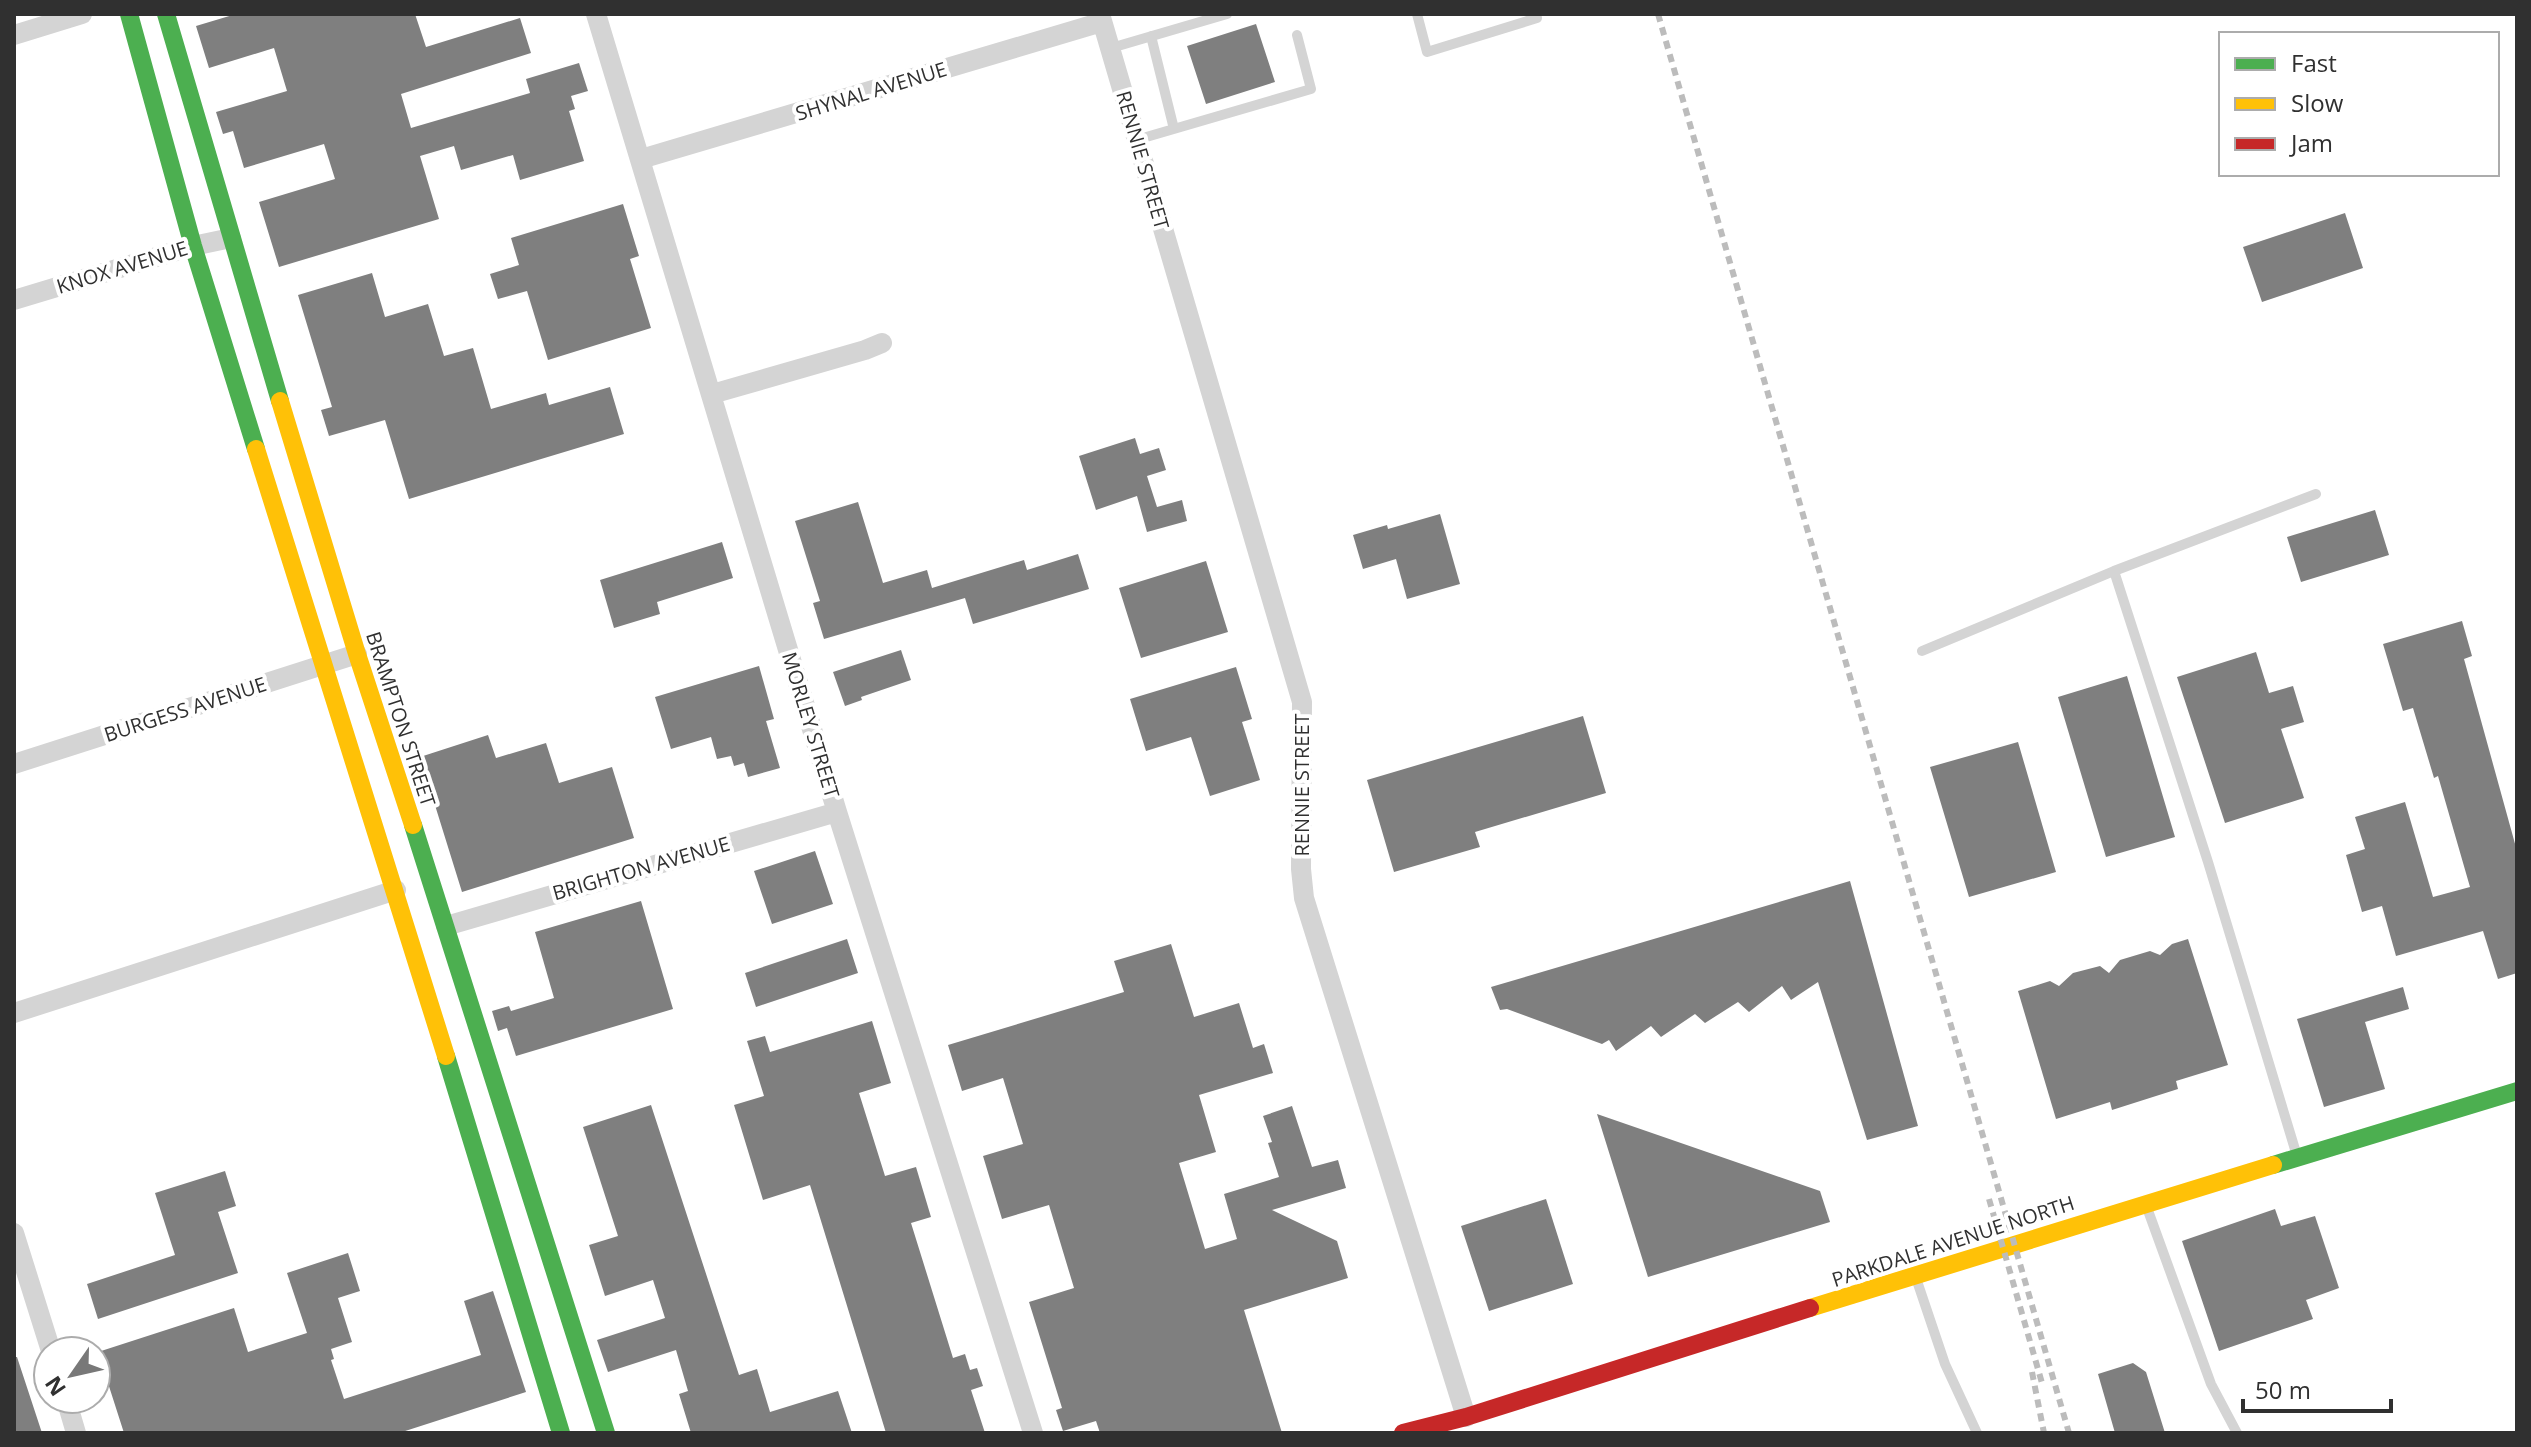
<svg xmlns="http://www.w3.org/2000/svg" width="2531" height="1447" font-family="'Open Sans',sans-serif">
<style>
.building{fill:#7f7f7f}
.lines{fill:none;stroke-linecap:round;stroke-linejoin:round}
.lane{stroke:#d4d4d4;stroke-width:10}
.street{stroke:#d4d4d4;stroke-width:20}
.fast{stroke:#4caf50;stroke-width:18}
.slow{stroke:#ffc107;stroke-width:18}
.jam{stroke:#c62828;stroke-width:18}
.rail{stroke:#bcbcbc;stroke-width:6;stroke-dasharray:8 6;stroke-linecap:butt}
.labels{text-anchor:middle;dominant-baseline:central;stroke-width:8;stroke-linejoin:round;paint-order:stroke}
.street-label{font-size:20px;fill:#303030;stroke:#fff}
</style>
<rect width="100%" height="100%" fill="#fff"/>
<path class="building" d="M236,14H415L426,47L520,18L531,53L401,94L411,128L530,93L526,79L579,63L588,91L571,96L575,109L569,111L584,161L520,180L513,155L461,170L454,146L420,156L439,219L279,267L259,202L335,179L324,144L244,168L233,131L223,134L216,112L287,91L274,48L209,68L196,26Z
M1256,24L1275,82L1206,104L1187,46Z
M623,204L639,256L630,259L651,328L548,360L527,291L498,299L490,274L519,265L511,238Z
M2345,213L2363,268L2262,302L2243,247Z
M372,273L385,317L428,304L444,356L473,348L491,409L546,393L549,405L610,387L624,434L409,499L385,420L329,436L321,410L332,407L298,295Z
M1135,438L1140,454L1159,448L1166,470L1147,476L1157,507L1182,500L1187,521L1147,532L1137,496L1096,510L1079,456Z
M858,502L883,583L927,570L932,588L1024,560L1027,570L1078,554L1089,589L973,624L965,598L824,639L813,603L820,601L795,521Z
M2375,510L2389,555L2301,582L2287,537Z
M1440,514L1460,584L1407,599L1396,559L1363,569L1353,535L1387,525L1388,529Z
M722,542L733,578L657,602L660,614L614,628L600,580Z
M1206,561L1228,632L1141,658L1119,588Z
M2462,621L2472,656L2464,659L2517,851V973L2498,979L2483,931L2396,956L2382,906L2362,912L2346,855L2365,849L2355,817L2405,802L2433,897L2470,887L2438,776L2434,778L2413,708L2403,711L2383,644Z
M901,650L911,680L861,697L862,700L845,706L833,672Z
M2256,652L2269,693L2293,686L2304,722L2281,729L2304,798L2225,823L2177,677Z
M759,666L774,719L766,721L780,768L748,777L744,763L734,766L731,756L717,759L711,737L671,749L655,697Z
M1236,667L1252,719L1242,722L1260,780L1210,796L1191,737L1146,751L1130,699Z
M2127,676L2175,837L2106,857L2058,697Z
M1583,716L1606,793L1475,832L1480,847L1394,872L1367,780Z
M488,735L496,758L546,743L559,783L612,767L634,838L462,892L420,757Z
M2018,742L2056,872L1969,897L1930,767Z
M815,851L833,904L772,924L754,871Z
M1850,881L1918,1126L1867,1140L1818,982L1791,1000L1782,986L1749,1012L1738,1002L1705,1023L1695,1014L1661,1037L1651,1026L1616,1051L1609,1040L1602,1044L1507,1009L1500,1010L1491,987Z
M641,901L673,1009L516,1056L507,1028L498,1031L492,1011L509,1006L511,1011L554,998L535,932Z
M847,939L858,973L756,1007L745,973Z
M2188,939L2228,1065L2176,1081L2178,1089L2112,1110L2110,1102L2056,1119L2018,991L2050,981L2059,986L2073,973L2100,966L2109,973L2120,960L2150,951L2160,955L2172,944Z
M1171,944L1194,1017L1239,1003L1253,1048L1264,1044L1273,1073L1199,1095L1216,1152L1179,1163L1205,1249L1237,1239L1224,1194L1279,1177L1268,1143L1272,1142L1263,1116L1292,1106L1312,1167L1338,1160L1346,1188L1272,1210L1337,1241L1348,1278L1244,1310L1282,1433H1100L1096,1421L1063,1431L1056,1410L1062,1408L1029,1302L1074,1288L1049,1205L1002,1219L983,1156L1023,1144L1003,1078L962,1091L948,1045L1124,992L1114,961Z
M2403,987L2409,1009L2365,1022L2385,1089L2324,1107L2297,1019Z
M872,1021L891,1083L859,1093L885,1176L916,1167L931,1217L911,1223L953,1358L965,1354L970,1370L977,1368L983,1386L971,1390L985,1433H886L810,1185L763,1200L734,1105L764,1096L747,1041L765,1036L770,1052Z
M651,1105L739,1375L757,1369L770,1412L838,1391L852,1433H691L679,1394L688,1391L676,1350L608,1372L597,1340L665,1318L653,1280L605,1296L589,1245L618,1236L583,1127Z
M1597,1114L1820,1191L1830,1222L1648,1277Z
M225,1171L236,1206L218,1212L238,1273L98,1319L87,1284L175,1255L155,1193Z
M1546,1199L1573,1284L1489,1311L1461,1226Z
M2275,1209L2281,1226L2315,1216L2339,1288L2306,1300L2313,1319L2219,1351L2182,1241Z
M348,1253L360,1291L338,1298L352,1342L331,1349L334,1359L331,1360L344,1399L481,1355L464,1301L493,1291L526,1392L399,1433H124L98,1352L234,1308L248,1352L307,1333L287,1273Z
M14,1357H17L42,1433H14Z
M2133,1363L2146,1372L2165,1433H2115L2098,1374Z"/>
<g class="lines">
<path class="lane" d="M1417,14L1427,52L1537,18L1536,14
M1151,36L1174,129
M1111,48L1227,14
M1136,140L1311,89L1297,35
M2114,571L2316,494
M1922,651L2114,571L2208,862L2297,1156
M2146,1205L2211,1384L2237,1433
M1916,1278L1945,1364L1977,1433"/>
<path class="street" d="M596,14L837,812L1033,1433
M1100,14L1302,702L1301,869L1304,898L1466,1417
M14,35L82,14
M641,159L1102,22
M14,300L193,246L231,238
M712,394L865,350L882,343
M14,764L357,654
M446,926L837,812
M14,1013L396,890
M14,1233L51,1351
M66,1399L76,1433"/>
<path class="fast" d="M129,14L193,246L256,449
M166,14L280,401
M413,825L606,1433
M446,1056L561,1433
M2273,1165L2517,1091"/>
<path class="slow" d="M280,401L357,654L413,825
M256,449L446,1056
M1810,1308L2273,1165"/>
<path class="jam" d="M1403,1433L1466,1417L1810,1308"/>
<path class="rail" d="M1658,14L2069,1433
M1989,1199L2042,1383
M2032,1372L2044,1433"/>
</g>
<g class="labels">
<g class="street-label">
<text transform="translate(871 91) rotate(-17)">SHYNAL AVENUE</text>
<text transform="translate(1143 160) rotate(74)">RENNIE STREET</text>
<text transform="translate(122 267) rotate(-17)">KNOX AVENUE</text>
<text transform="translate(185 709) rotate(-18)">BURGESS AVENUE</text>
<text transform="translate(401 719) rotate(72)">BRAMPTON STREET</text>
<text transform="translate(811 725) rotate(73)">MORLEY STREET</text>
<text transform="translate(1301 785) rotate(-90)">RENNIE STREET</text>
<text transform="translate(641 868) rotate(-16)">BRIGHTON AVENUE</text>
<text transform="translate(1953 1241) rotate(-18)">PARKDALE AVENUE NORTH</text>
</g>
</g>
<rect width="2531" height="1447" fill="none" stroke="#303030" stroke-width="32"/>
<rect x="2219" y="32" width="280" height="144" fill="#ffffff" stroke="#acacac" stroke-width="2"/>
<rect x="2235" y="58" width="40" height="12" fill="#4caf50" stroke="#acacac" stroke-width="2"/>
<text x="2291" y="72" font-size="24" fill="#303030">Fast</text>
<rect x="2235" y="98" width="40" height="12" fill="#ffc107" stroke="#acacac" stroke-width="2"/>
<text x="2291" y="112" font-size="24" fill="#303030">Slow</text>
<rect x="2235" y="138" width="40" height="12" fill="#c62828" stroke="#acacac" stroke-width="2"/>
<text x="2291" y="152" font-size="24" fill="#303030">Jam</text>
<g transform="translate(72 1375) rotate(236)"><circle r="38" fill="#ffffff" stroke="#acacac" stroke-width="2"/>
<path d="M0-6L14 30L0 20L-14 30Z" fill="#787878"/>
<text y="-12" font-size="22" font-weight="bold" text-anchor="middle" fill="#303030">N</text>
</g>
<path d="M2243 1399v12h148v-12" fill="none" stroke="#303030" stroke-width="4"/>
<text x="2255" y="1399" font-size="24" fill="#303030" stroke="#ffffff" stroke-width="6" paint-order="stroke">50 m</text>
</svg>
